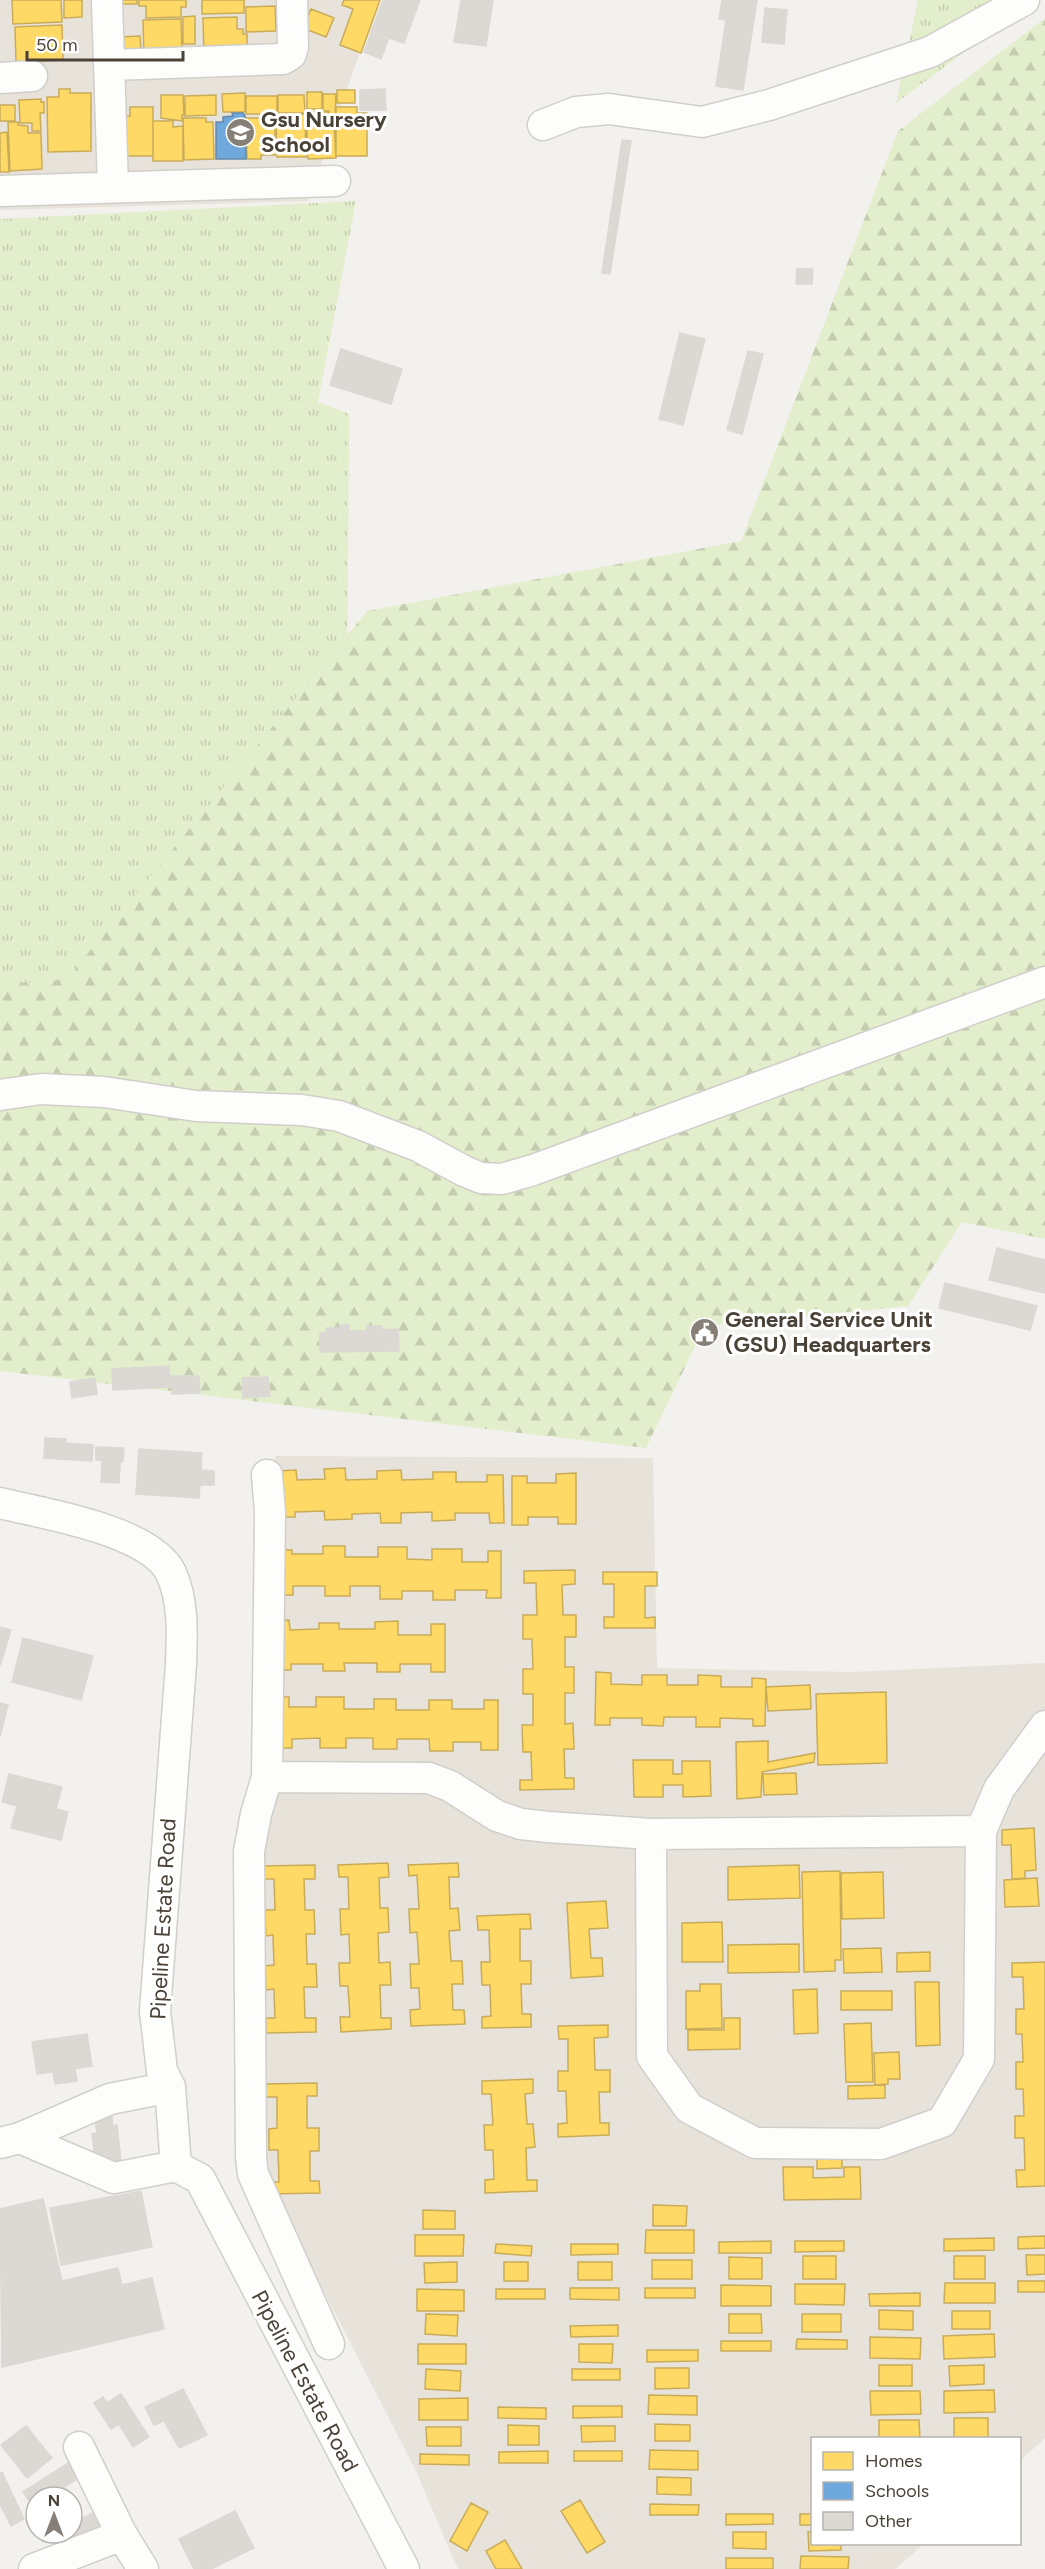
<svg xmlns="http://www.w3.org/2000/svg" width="1045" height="2569" font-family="Figtree,sans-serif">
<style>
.residential{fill:#e7e2da}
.grass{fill:url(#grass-tufts)}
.forest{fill:url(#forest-firs)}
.homes{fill:#ffd966;stroke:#c9ac58;stroke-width:1.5}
.schools{fill:#6fa8dc;stroke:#6489aa;stroke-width:1.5}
.building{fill:#dcd8d3;stroke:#dcd8d3;stroke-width:1.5}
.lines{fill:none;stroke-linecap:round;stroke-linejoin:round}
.minor-casing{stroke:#d1cfca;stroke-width:33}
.minor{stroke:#fdfdfc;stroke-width:30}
.labels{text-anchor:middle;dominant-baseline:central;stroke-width:6;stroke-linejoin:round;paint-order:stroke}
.poi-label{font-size:22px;font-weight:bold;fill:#4b4237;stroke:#fff;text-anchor:start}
.street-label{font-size:22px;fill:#4b4237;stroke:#fff}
</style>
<defs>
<pattern id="grass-tufts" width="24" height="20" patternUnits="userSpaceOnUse" patternTransform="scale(1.5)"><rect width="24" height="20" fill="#e3eecc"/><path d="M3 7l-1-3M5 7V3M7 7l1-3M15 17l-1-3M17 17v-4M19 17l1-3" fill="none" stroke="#c4cdb0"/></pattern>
<pattern id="forest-firs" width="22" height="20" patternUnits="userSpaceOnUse" patternTransform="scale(1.5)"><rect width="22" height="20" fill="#e3eecc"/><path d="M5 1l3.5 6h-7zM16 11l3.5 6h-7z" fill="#c4cdb0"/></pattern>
</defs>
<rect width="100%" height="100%" fill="#f3f1ed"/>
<path class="residential" d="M0,0H378L308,201L0,210Z
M275,1456L653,1458L657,1668L853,1672L1045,1663V2438L1020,2461V2438H812V2544H924L895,2569H459L455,2563L416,2471L267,2180L263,1813Z"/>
<path class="grass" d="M918,0H1034L896,103Z
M356,201L318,402L349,414L345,1048L0,1074V219Z"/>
<path class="forest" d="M1045,18V1239L962,1222L908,1306L705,1326L646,1448L0,1371V985L67,979L367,611L741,541L898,131Z"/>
<path class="homes" d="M12,0H61L62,22L13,24Z
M64,0H82V17L64,18Z
M118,0H137V4H118Z
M139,0H186V7H181V17L146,18V6H139Z
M202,0H244V13L202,14Z
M344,0H380L361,53L340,45L353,9L342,5Z
M275,6L276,31L246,32V7Z
M311,9L334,18L326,37L303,28Z
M195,16V44H183V17Z
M237,17V29H243V34H247V52L204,54L203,18Z
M181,19L182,54L144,55L143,20Z
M62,25L63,60L16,62L15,27Z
M140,36L142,62L120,63L119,37Z
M59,89H70V93H91V151L48,152L47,97H59Z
M337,90H355V103H337Z
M307,92H322V109H307Z
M245,93V112H223L222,94Z
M323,94H336L335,118H329V111H323Z
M161,95H183L184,115H182V121L161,118Z
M216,95V115L185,116V96Z
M278,95H304L305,113H278Z
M246,96H277V114H246Z
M41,99V102H44V113H40L41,131H32V123H20L19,100Z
M0,105H15V121H0Z
M130,107H153V156H123V116H130Z
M336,107H357V113H367V156H336Z
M306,112H328V122H334L336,158L308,159Z
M305,114L306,157H277L276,122L285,121V115Z
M183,118H206V122H213L214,159L184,160Z
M246,118H268V123L275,122V155H261V159H247Z
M153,121H173V127L183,126V161H153Z
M8,122H18V125L28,126V133H41L42,169L10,171Z
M7,132L9,172H0V133Z
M345,1468L346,1480L377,1479V1471L401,1470L402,1480L433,1479V1472H456V1482H487V1475H503L504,1523H490L489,1513H455V1520L432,1521V1512L401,1513V1523H381L380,1513L352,1514V1519L325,1520L324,1511L295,1512V1517H279L278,1471L296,1470L297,1480L325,1479L324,1469Z
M576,1473V1524H558V1517H528V1525H512V1476H527V1483H556V1474Z
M323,1546H345V1557H378V1547H407V1559L432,1560V1549H462V1562H488V1551H501V1598H486L487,1590H455V1600H433V1591H402V1599H380V1586H350V1596H325V1586H293V1595H278V1550H292V1554H323Z
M575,1570V1584L562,1585L563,1615H576V1637H565V1667H574V1693H565V1724L573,1723L574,1749H564L565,1778H574V1789L520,1790V1780H532L531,1752H523L522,1725H533V1694H523V1669H533L532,1639H523V1615H537L536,1583H524V1571Z
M603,1572H657V1586H645V1618L655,1617V1628H604V1617H614V1584H603Z
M289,1620L290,1630L319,1629V1623H339V1629H375V1622L398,1621V1635H431V1624H445V1672H431V1664H400V1672H377V1663H344L345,1671H323V1664H291V1670H277V1621Z
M596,1672L611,1673V1684L642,1685V1675H667V1685H698V1675L721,1676V1687H752V1678L766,1679L765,1726H753V1719L720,1718V1727H696V1717H664L663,1726L642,1725V1718H610V1725H595Z
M810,1685L811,1709L768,1711L766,1687Z
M886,1692L887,1763L818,1765L816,1694Z
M274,1697H289V1707H316V1697H344V1709H374V1699H396V1710H429V1700H452V1709H484V1700H498V1750H481V1742H453V1751H430L429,1739H397V1749H373V1738H346V1748H320V1738L292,1739V1748H275Z
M768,1741V1762L815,1753L814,1762L762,1772L761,1797L737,1799L736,1742Z
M633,1760H673V1774H682V1761H710L711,1796L683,1797V1785H663V1797H634Z
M796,1773L797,1794L764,1795L763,1774Z
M1034,1828L1036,1870L1025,1871V1878L1012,1879L1011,1845H1002V1830Z
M388,1863L389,1877L379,1878L380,1908H388L389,1932L378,1933L379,1963L390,1962L391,1985H380L381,2018H391V2029L341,2032L340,2017H350L348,1986H340L339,1963H350L349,1934L341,1935L340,1909H349L348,1877H339L338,1865Z
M458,1863L459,1877H449L450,1909L458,1908L460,1930L449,1931L451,1961H462L463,1984H452L453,2010H464L465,2024L411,2026L410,2010L420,2009L419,1988H411L410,1964H419L417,1932L410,1933L409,1909H419L417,1875L409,1876L408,1865Z
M315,1865V1879H304L305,1910H314L315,1934H306L307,1964H316L317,1987H304L305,2018H316V2032L266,2033V2018H275L274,1989L266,1990L265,1966L274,1965L273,1935L266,1936L265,1910H275L274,1879H263L262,1866Z
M799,1865L800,1898L728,1900V1867Z
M840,1871L841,1960H835V1971L804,1972L802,1872Z
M883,1872L884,1918L842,1919L841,1873Z
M1037,1878L1039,1906L1005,1907L1004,1880Z
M606,1901L608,1928L589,1929L591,1958H602L603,1976L571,1978L567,1903Z
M530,1914L531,1929H520V1961H531V1984H521L522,2014H531V2027L482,2028V2017L491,2016L490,1985H482L481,1962H490L489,1930H478L477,1916Z
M722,1922L723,1962H682V1923Z
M799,1944V1972L728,1973V1945Z
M881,1948L882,1972L844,1973L843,1949Z
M930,1952V1971L897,1972V1953Z
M1045,1962V2186L1017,2187L1016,2170H1025L1024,2138H1015V2116H1024L1023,2089H1016V2062H1023L1022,2034H1016V2009H1024L1023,1977H1012V1963Z
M915,1982H939L940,2045L916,2046Z
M700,1984H721L722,2028L686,2029V1991H700Z
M817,1989L818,2033L794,2034L793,1990Z
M841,1991H892V2010H841Z
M724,2018H740V2049L688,2050V2030H724Z
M871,2023L873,2082H846L844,2024Z
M608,2025V2037L594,2038L595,2070H610V2092H599L600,2123H609V2135L558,2137V2124L567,2123L566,2091H558V2071H568V2039H559L558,2026Z
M899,2052L900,2079H888V2084L875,2085L874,2053Z
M533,2079V2093L525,2094L527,2124H533L535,2147L526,2148L527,2180H537V2191L485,2193V2180L494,2179L493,2150H485L484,2125H493L491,2094H482V2081Z
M317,2083V2096H307V2128H319V2151H310V2181H319L320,2193L269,2194V2182H279L278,2150H269V2129L277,2128V2097H265V2084Z
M885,2085V2098L848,2099V2086Z
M842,2156V2168L817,2169V2157Z
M783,2167H813V2178L844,2177V2167H860L861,2199L784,2200Z
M653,2205L687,2206L686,2226H653Z
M423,2210L455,2211V2229H423Z
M646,2230H694V2253H645Z
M415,2235H464L463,2256H415Z
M1045,2236V2248L1018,2249V2237Z
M994,2238V2250L944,2251V2239Z
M771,2241V2253H719V2242Z
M795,2241H844V2251L795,2252Z
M496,2244L532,2246L531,2256L495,2253Z
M571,2244H618V2254L571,2255Z
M1026,2255H1045V2274L1027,2275Z
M803,2256H836V2279H803Z
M954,2256H985V2279H954Z
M729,2257L762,2258V2279H729Z
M652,2260H692V2279H652Z
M457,2262V2282L425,2283L424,2263Z
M504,2262H528V2281H504Z
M578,2262H612V2280H578Z
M1018,2281H1045V2292H1018Z
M945,2283H995V2303H944Z
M795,2284H845L844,2305L795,2304Z
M721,2285L771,2286V2306H721Z
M570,2288H619V2300L570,2299Z
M645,2288H695V2298H645Z
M417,2289L464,2290V2311H417Z
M496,2289H545V2299H496Z
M920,2293V2306H870L869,2294Z
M879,2310L913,2311V2330L879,2329Z
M952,2311H990V2329H952Z
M426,2314L458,2315L457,2336L425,2334Z
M729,2314H761L762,2333H729Z
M802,2314H841V2332H802Z
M618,2325V2336L571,2337L570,2326Z
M994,2334L995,2357L944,2359L943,2336Z
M870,2337L921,2338L920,2359L870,2358Z
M797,2339L847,2340V2349H796Z
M721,2341H771V2351H721Z
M418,2344H466V2364H418Z
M579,2344H613L612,2363L579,2362Z
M647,2350H698V2361L647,2362Z
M879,2365H912V2386H879Z
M984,2365V2384L950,2386L949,2366Z
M655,2368H689V2388L655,2389Z
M426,2369L461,2371L460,2391L425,2389Z
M572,2369H620V2380H572Z
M994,2390L995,2412L944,2413V2391Z
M870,2391H920L921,2414L871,2415Z
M649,2395L697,2396V2415L648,2414Z
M468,2398V2420H419V2399Z
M573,2406H622V2417L573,2418Z
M498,2407L546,2408V2419L498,2418Z
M954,2418H988V2438H954Z
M879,2420H919L920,2438H879Z
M655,2424L690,2425V2441H655Z
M508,2425L539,2426V2445H508Z
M581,2426H615V2441L582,2442Z
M426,2427H461V2446H427Z
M650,2450L698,2451V2470L649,2469Z
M548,2451V2463H499V2452Z
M574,2451H622V2461H574Z
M420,2454L469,2455V2465L420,2464Z
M657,2477L691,2478V2495L657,2494Z
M580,2500L605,2542L587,2553L561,2511Z
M471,2503L488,2512L467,2551L450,2541Z
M650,2504L699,2505L698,2515H650Z
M726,2514H773V2524L726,2525Z
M800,2514H812V2525H800Z
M733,2532H766V2549L733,2548Z
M808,2532H812V2544H841V2550L809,2551Z
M505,2540L522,2569H496L486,2551Z
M801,2556L849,2557L848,2569H800Z
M726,2558H773V2569H726Z"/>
<path class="schools" d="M232,113H243L245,116L246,159H216V122H223V117L233,116Z"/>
<path class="building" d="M383,0H420L404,43L371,32Z
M461,0H493L486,46L454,42Z
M722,0H757L743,90L716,86L726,20L719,19Z
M765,8L787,10L784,44L762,42Z
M371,33L388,40L381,59L364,52Z
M385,89L386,110H360V90Z
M622,140L631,141L610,274L602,273Z
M797,269H813L812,284H796Z
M680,333L705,339L683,425L659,419Z
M341,349L402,369L391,404L330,385Z
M748,351L763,354L742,434L727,430Z
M997,1248L1045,1260V1293L989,1280Z
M945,1283L1037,1306L1030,1330L939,1308Z
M340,1325H349V1331H367V1326H382V1330L398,1329L399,1351L320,1352V1333H326V1328H340Z
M169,1366L170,1387L113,1390L112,1369Z
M171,1376H199L200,1393L172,1394Z
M268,1377L270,1396L243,1398L242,1378Z
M95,1378L97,1394L72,1398L70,1382Z
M45,1438L66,1439L65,1443L93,1445L92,1461L44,1458Z
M96,1447L124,1448L123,1462L96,1460Z
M139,1449L202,1453L201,1470L214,1471V1485H200L199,1498L136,1494Z
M102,1462L120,1463L119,1483L101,1482Z
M0,1627L11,1630L0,1666Z
M23,1638L93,1656L81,1700L12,1682Z
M0,1703L8,1705L0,1736Z
M9,1774L62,1787L56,1809L68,1812L61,1840L11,1828L17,1806L2,1802Z
M87,2034L92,2066L75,2069L77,2081L55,2084L53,2072L37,2074L32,2042Z
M111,2110L113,2126L117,2125L122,2170L95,2161L92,2134L97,2133L94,2112Z
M141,2191L152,2247L61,2265L50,2208Z
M43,2199L62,2281L118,2268L122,2285L152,2278L164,2329L2,2367L0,2209Z
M183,2389L207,2435L179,2448L164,2421L154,2425L145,2407Z
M121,2394L149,2437L133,2447L119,2424L111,2429L94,2403L103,2397L107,2403Z
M26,2426L52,2458L27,2478L1,2445Z
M76,2458L86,2473L57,2492L54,2489L41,2497H36V2500L31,2504L23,2492Z
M2,2472L24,2519L11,2526L0,2504V2473Z
M103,2508L109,2522L60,2545L54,2533H72V2511L77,2521Z
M235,2511L254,2548L211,2569H194L179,2539Z"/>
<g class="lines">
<defs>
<path id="minor" d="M107,0L113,187
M110,65L283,59L291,54L293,47L292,0
M0,78L32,76
M543,125L576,112L609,109L702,122L769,105L930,52L1024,0
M0,191L335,181
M0,1095L41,1089L104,1092L196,1106L302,1110L339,1116L418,1146L464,1171L481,1178L502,1179L533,1170L1045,982
M267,1475L270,1512L267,1777L256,1814L249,1851L251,2158L253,2174L329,2344
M0,1503C44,1514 150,1530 171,1573C184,1602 182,1634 181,1664L155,2011L162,2071L170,2087L176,2166L200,2179L404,2569
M267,1777L429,1778L450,1786L497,1816L521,1824L548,1827L651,1834L981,1831
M651,1834L652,2056L689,2108L755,2143L881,2144L942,2122L979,2059L981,1831L999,1789L1045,1726
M20,2138L114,2178L176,2166
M0,2143L20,2138L110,2099L170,2087
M79,2447L122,2535L143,2569
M34,2569L122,2535"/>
</defs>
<use href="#minor" class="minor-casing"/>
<use href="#minor" class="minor"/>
</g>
<defs>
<symbol id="school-disc" viewBox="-11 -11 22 22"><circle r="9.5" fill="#867f77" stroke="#fff"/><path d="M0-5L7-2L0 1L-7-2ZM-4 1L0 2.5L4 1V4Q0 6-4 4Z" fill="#fff"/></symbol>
<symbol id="civic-disc" viewBox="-11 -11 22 22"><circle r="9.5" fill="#867f77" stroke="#fff"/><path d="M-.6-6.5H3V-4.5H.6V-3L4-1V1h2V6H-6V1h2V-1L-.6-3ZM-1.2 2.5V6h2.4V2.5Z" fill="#fff"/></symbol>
</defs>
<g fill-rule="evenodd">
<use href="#school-disc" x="224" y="116" width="33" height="33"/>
<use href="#civic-disc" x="688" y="1316" width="33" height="33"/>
</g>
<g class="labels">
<g class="poi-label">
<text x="261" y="119">Gsu Nursery<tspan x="261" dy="25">School</tspan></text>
<text x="725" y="1319">General Service Unit<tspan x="725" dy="25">(GSU) Headquarters</tspan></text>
</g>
<g class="street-label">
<text transform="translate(163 1919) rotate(-87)">Pipeline Estate Road</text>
<text transform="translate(305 2381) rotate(62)">Pipeline Estate Road</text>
</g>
</g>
<rect x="811" y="2437" width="210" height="108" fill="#ffffff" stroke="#b7b3af" stroke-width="1.5"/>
<rect x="823" y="2452" width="30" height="18" fill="#ffd966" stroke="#b7b3af" stroke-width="1.5"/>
<text x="865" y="2467" font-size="18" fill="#4b4237">Homes</text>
<rect x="823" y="2482" width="30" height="18" fill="#6fa8dc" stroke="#b7b3af" stroke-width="1.5"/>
<text x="865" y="2497" font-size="18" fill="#4b4237">Schools</text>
<rect x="823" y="2512" width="30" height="18" fill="#dcd8d3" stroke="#b7b3af" stroke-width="1.5"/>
<text x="865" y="2527" font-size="18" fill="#4b4237">Other</text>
<g transform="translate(54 2515)"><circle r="28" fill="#ffffff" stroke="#b7b3af" stroke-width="1.5"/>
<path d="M0-4.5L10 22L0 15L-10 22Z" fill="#867f77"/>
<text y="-9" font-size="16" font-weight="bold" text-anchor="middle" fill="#4b4237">N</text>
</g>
<path d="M27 51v9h156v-9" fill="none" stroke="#4b4237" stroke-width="3"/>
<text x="36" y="51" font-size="18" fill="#4b4237" stroke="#ffffff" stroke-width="4.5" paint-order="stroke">50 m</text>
</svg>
